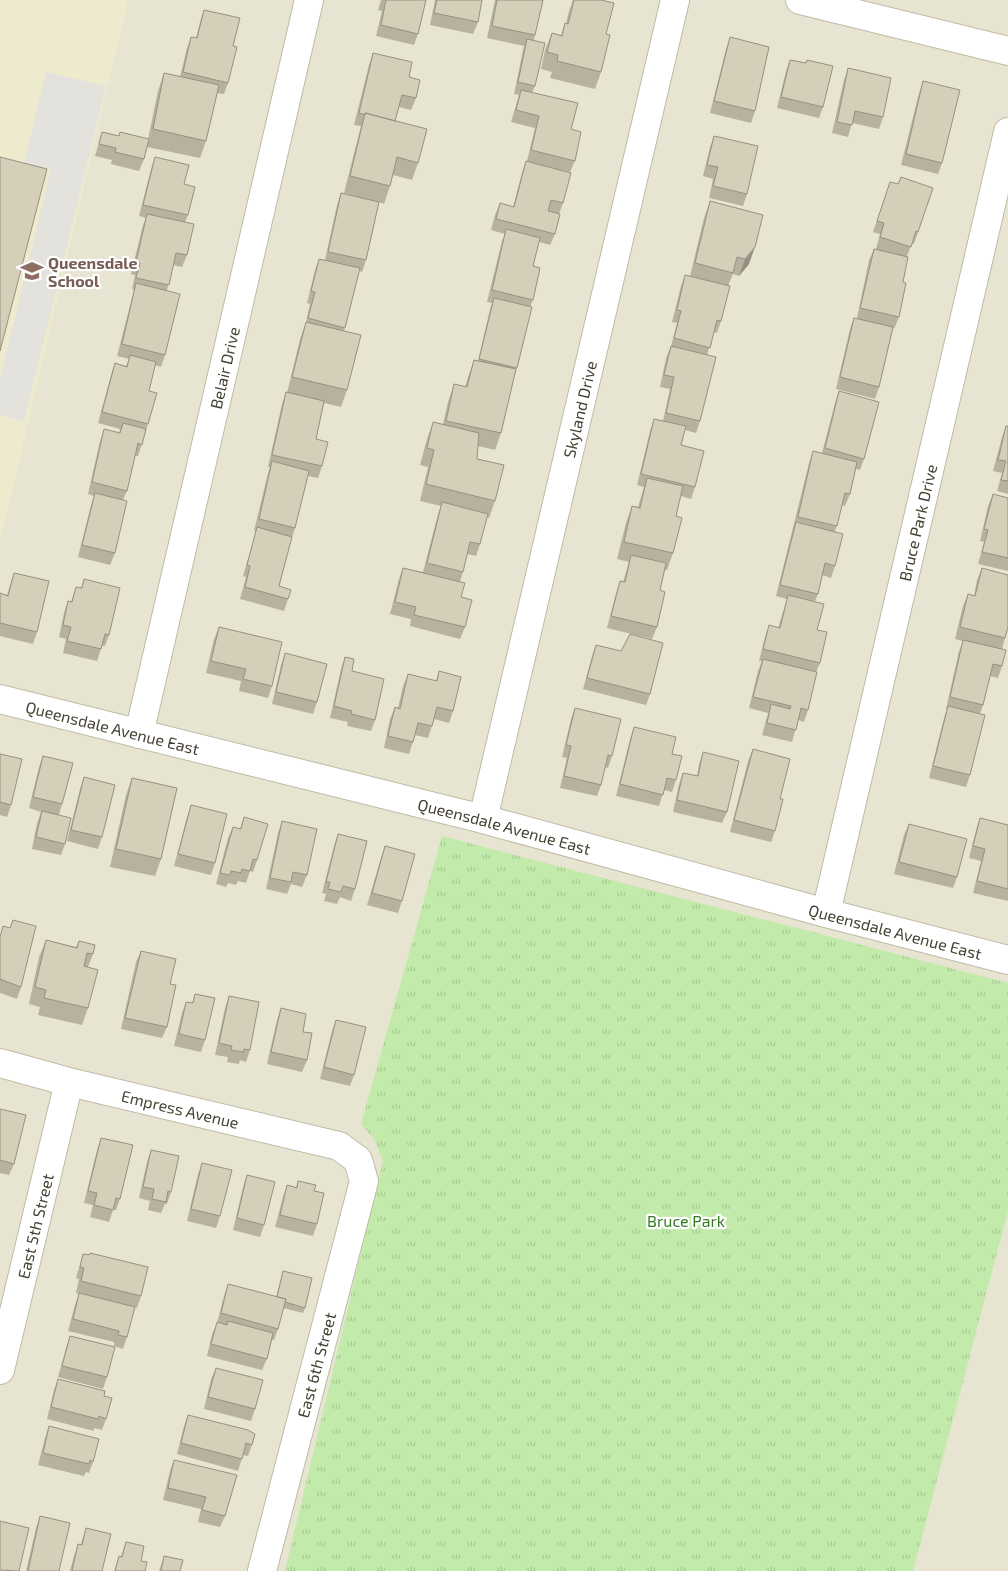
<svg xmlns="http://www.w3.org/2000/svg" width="1008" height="1571" font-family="'Exo 2',sans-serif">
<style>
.residential{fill:#e7e4d1}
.education{fill:#edeacd}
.park{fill:url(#park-tufts)}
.parking{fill:#e3e2dd}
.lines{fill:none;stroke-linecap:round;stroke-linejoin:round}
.minor-casing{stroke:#bfbba6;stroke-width:30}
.minor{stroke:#fff;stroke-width:28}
.wall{fill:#b7b29f}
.shaded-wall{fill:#959182}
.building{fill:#d5cfb9;stroke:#959182}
.labels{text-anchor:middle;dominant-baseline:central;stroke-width:4.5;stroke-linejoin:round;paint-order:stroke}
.education-label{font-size:16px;font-weight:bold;fill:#785e54;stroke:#fff;text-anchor:start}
.street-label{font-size:16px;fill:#454233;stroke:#fff}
.park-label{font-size:16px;fill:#357a23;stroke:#fff}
</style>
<defs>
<pattern id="park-tufts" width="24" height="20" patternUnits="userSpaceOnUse" patternTransform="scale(1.25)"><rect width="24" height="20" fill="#c2eaaa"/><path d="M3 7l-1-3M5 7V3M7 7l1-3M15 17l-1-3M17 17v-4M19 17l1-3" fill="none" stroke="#a8ca93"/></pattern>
</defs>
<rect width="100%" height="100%" fill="#f3f1e4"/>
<path class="residential" d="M0,0H1008V1571H0Z"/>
<path class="education" d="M0,0H128L0,542Z"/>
<path class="park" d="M442,836L1008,983V1211L913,1571H285L383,1161L374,1139L361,1124Z"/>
<path class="parking" d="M46,72L106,86L24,421L0,415V378L51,170L24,163Z"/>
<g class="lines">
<defs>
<g id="minor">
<path d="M800,0L1008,51"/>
<path id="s1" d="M0,699L483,819L826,913L1008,960"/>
<path id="s2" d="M139,734L309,0"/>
<path id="s3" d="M483,819L675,0"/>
<path id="s4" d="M826,913L1008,132"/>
<path id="s5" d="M0,1063L69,1082L339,1146L358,1160L364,1181L262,1571"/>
<path id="s6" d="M0,1370L69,1082"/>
</g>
</defs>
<use href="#minor" class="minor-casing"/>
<use href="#minor" class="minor"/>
</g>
<path class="wall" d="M381,0H426L418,34L414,45L376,36L382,11L378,10Z
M435,0H482L478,22L473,34L430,25Z
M495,0H543L535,35L534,40L535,86L532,93L571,129L575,161L570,172L552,168L563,203L559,214L555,234L550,245L539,242L533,266V300L530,307L517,368L514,376L501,433L495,450L478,446L477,459L495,501L489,518L487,517L480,544L476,556L467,554L463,572L460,582L465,627L460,639L410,626L411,619L390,614L399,579L403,568L423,572L438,514L441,506L420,501L428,467L420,465L427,439L433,422L443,424L448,402L454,384L465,387L468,377L474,360L478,361L490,309L492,303L487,302L502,241L505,234L491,230L495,215L500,203L513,207L522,173L526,161H527L535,128L511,122L519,95L514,94L523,50L524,46L487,38Z
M573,0H601L606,34L601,72L595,89L550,78L552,72L541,69L545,50L552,33L561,35L565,23L566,24L569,11Z
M204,10L233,46L228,83L224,94L217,93L206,141L200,158L147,147L144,159L139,171L111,164L112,160L95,156L102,132L119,136L120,132L148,139L158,91L164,73L180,77L187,48L191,37L196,38L200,22Z
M730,37L755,111L751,123L710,113L726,49Z
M373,53L409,77L416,98L411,110L399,107L395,121L418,163L412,180L393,175L390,186L384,204L379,202L366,260L362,272L359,271L344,331L347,390L341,407L324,403L316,439L322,466L318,478L308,476L295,528L292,537L279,586L288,599L284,611L240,599L246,577L243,576L256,531H254L268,473L270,467H268L282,404L286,392L287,393L300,339L306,322L310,304L307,303L315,270L319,259L325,260L337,205L341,193L362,198L344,193L361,126L354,125L369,65Z
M790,60L823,107L819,118L777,108L786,71Z
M848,68L883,117L879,129L852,123L848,137L832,133L844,80Z
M923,81L942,163L938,174L901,165L919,93Z
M714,136L747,194L743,206L709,198L713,179L703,176L710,147Z
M155,157L184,184L188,215L185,222L187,255L182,267L173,265L167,290L165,355L161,367L155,365L149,391L148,424L138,456H135L127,491L123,500L115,553L110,565L78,557L91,505L94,496L88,494L100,441L104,429L119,433L120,429L98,423L111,375L115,363L126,366L129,359L117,356L134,290L132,289L135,275L131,274L143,225L146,218L139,216L151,169Z
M890,182L918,232L914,244L912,243L907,256L903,282L899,317L894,329L893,328L879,387L875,399L836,389L850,329L854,318H857L869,260L874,249H876L880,234L873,232Z
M710,201L749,264L739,276L733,274L728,286L721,321L717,333L714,332L707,355L700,421L696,433L685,430L681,445L695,487L691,499L681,496L676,516L673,553L667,570H665L660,590L657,627L652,639L607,628L616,593L620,581L623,582L629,562L617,559L626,523L632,506L638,507L644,487L637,485L650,431L654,419L663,421L670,389L660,387L666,358L671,346L677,323L672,322L681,286L685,275L690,276L704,218Z
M839,391L864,459L860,470L856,469L850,494L845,506L842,505L835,532V566L831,578L822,575L818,594L815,601L820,663L816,672L808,710L804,722L798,720L792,742L762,735L768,713L749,708L758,671L762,661H759L765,637L769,625L778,628L787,599L776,596L809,463L813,451L822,453L835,403Z
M1006,426H1008V494L997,491L1002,473L993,471L1002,437Z
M993,494L1008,498V571L978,564L984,542L980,541L988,506Z
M982,568L1005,638L1002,649V666L998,678L990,676L983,705L980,714L970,775L966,787L929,778L944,718L947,709H946L959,651L963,641L955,639L963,606L968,594L974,596L977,580Z
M14,573L37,632L33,644L0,636V593L7,595Z
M84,579L109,635L105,646H102L97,661L63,653L66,639L59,637L64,613L68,601L71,602L76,587L81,588Z
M219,627L272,686L268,698L239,691L241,681L206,673L214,639Z
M596,645L650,694L646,705L583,689L592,656Z
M285,653L317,702L313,714L272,704L281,665Z
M345,657L375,720L371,731L347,726L348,722L330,718L341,669Z
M439,671L453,711L449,723L434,719L428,738L415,735L409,754L384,748L390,719L395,707L398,708L403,686L408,674L436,681Z
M575,708L612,756L608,768L605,767L601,785L597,796L560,788L567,758L562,757L571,719Z
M634,727L672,754L676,780L672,792L664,790L659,806L616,796L630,739Z
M753,749L780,799L775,831L771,842L730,832L748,761Z
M703,752L727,812L722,823L673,812L679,784L683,773L697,776L699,764Z
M0,754L11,805L7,817L0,815Z
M43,756L62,804L59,815L65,844L61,855L32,849L37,823L41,812L29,808L39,767Z
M84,777L102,837L98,849L67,841L80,789Z
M132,778L161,859L155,876L110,867L126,795Z
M191,805L215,863L211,875L174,866L187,817Z
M244,817L257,860L253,872L250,871L246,883L238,881L236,885L228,883L226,887L216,884L228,838L233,827L240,829Z
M980,818L1008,825V901L973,893L981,861L969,858L976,830Z
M282,821L307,875L302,887L291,884L287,894L266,889L278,833Z
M909,824L957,877L953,888L894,874L904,835Z
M338,834L355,889L351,901L340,897L337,904L324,901L326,894L322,893L334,846Z
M385,846L402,901L398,913L367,905L381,858Z
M13,920L21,987L17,999L0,993V937L10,928Z
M46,940L76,947L79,941L93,954L88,967V1008L82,1025L38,1015L40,1007L29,1004L39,957Z
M141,951L170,984L167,1027L162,1038L121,1029L136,962Z
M195,994L205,1040L201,1052L174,1046L182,1013L186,1002L192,1003Z
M229,996L250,1050L246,1062L240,1060L239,1064L227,1062L228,1057L215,1055L225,1008Z
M281,1008L303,1032L307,1060L302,1072L267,1064L277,1020Z
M336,1020L354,1075L350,1086L320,1079L332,1031Z
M0,1109L14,1164L9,1175L0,1173Z
M101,1138L120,1199L116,1210H113L109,1222L90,1217L93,1205L84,1203L97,1150Z
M151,1150L171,1192L167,1204H165L161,1213L148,1210L150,1201L139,1198L147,1162Z
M202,1163L220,1216L216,1228L187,1221L198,1174Z
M247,1175L264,1225L260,1237L233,1230L243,1187Z
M298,1181L314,1191L317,1224L313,1236L275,1227L283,1197L287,1185L296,1187Z
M83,1254L141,1296L137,1308L135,1307L127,1337L123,1349L114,1346V1342L68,1331L75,1305L79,1294L76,1293L79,1279L76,1278Z
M283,1271L305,1308L303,1313L283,1308L278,1329L274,1340H272L267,1359L262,1370L207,1356L212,1334L217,1323L224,1296L228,1284L276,1297Z
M70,1336L107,1377L103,1389L58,1377L66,1348Z
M216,1368L255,1409L251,1421L204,1409L211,1379Z
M58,1379L104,1396L106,1419L102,1430L94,1428V1431L47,1419L54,1390Z
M188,1415L252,1445L248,1456L243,1455L238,1471L177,1454L184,1426Z
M49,1426L93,1462L89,1473L86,1472L84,1476L38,1465L45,1438Z
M174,1460L225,1516L220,1527L198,1522L201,1509L163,1500L170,1471Z
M40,1516L59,1571H26L36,1528Z
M86,1528L102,1571H70L74,1556L78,1544H81Z
M126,1542L141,1561L145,1571H114L119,1556H121Z
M164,1556L180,1571H159Z"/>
<path class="shaded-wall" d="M755,247L749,264L739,276L745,259Z"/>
<path class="building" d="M386,0H426L418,34L381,25Z
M437,0H482L478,22L434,13Z
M497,0H543L535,35L492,26Z
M574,0H601L614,3L606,34L610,35L601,72L557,61L558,55L547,52L552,33L562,36L565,23L568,24Z
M204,10L240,18L233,46L237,47L228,83L183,72L191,37L197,38Z
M730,37L769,47L755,111L714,101Z
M527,39L545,43L535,86L518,82Z
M373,53L412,62L409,77L420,80L416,98L402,95L395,121L365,113V115L359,113Z
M790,60L806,63L807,60L833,66L823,107L781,97Z
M848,68L891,78L883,117L855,111L852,125L837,122Z
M164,73L219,85L206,141L153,129Z
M923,81L960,90L942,163L906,154Z
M521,90L578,103L571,129L581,132L575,161L531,150L539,116L516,110Z
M365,113L427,129L418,163L397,157L390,186L350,176Z
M102,132L119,136L120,132L149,139L144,159L115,152L116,148L99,144Z
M714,136L758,146L747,194L713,186L718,167L707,165Z
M0,157L47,169L0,351Z
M155,157L189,165L184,184L195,187L188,215L143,205Z
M526,161L571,173L563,203L551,200L548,211L560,214L555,234L496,219L500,203L514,207Z
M901,177L933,188L918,232L916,231L911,247L880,237L884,223L877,221L890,182L898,184Z
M341,193L379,202L366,260L328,252Z
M710,201L763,215L755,247L745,259L737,257L733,273L695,263Z
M147,214L194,224L187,255L176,253L169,285L136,278L140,263L136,262Z
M506,229L540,238L533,266L540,268L533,300L492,290Z
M874,249L908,257L903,282L906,283L899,317L860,308Z
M319,259L360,268L345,328L308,318L315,292L311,291Z
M685,275L730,286L721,321L717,320L710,348L674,338L681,311L677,310Z
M136,283L180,294L165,355L122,344Z
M494,298L532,307L517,368L479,359Z
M854,318L893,327L879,387L840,377Z
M306,322L361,335L347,390L292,377Z
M671,346L716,357L700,421L666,413L674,377L664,375Z
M130,355L156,362L149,391L157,393L148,424L102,412L115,363L127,367Z
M474,360L516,369L501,433L446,421L454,384L467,387Z
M839,391L879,402L864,459L825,448Z
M286,392L324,401L316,439L328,442L322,466L272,455Z
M654,419L686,426L681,445L704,451L695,487L641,474Z
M433,422L479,433L477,459L504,465L495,501L426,484L434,450L427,448Z
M123,423L146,429L142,445L138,443L127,491L92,482L104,429L120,433Z
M1006,426H1008V481L1001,480L1006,461L998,460Z
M813,451L857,462L850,494L845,493L837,526L798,517Z
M272,461L309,471L295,528L259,519Z
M647,478L683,486L676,516L682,518L673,553L624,542L632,506L640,508Z
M95,493L127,501L115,553L82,545Z
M993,494L1008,498V558L982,552L988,530L984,529Z
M442,502L488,514L480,544L470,542L463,572L427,563Z
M796,522L843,534L835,566L825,563L818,594L780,585Z
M257,527L292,537L279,586L291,590L288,599L245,587L250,566L247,565Z
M631,555L666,563L660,590L665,592L657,627L611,616L620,581L625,582Z
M403,568L465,583L461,597L472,600L465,627L414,615L416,607L395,602Z
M982,568L1008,575V627L1005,638L960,627L968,594L975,596Z
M14,573L49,581L37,632L0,623V593L8,596Z
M84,579L120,588L109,635L105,634L101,649L67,641L71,627L63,625L68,601L72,602L76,587L82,588Z
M788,595L824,604L817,630L827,632L820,663L763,649L769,625L780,628Z
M219,627L282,642L272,686L243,679L246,669L211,661Z
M630,634L663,643L650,694L587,678L596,645L621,651Z
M963,640L1006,650L1002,666L993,664L983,705L950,697Z
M285,653L327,664L317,702L276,692Z
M345,657L354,659L352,671L384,679L375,720L351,714L352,711L334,706Z
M763,659L817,672L808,710L801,708L796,730L767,723L771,704L790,709L791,706L753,697Z
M439,671L461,677L453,711L437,707L432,726L418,723L413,742L388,736L395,707L400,709L408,674L437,681Z
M948,706L985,715L970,775L933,766Z
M575,708L621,719L612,756L608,755L601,785L564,776L571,746L566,745Z
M634,727L676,737L672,754L682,756L676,780L667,778L663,795L620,784Z
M753,749L790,759L780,799H783L775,831L734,820Z
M703,752L739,761L727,812L677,800L683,773L698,776Z
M0,754L22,759L11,805L0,802Z
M43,756L73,763L62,804L33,797Z
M84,777L115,785L102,837L71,830Z
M132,778L177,788L161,859L116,849Z
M191,805L227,814L215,863L178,854Z
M42,811L71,818L65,844L36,837Z
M244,817L268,824L257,860L253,859L250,871L242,869L241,873L231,871L230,875L220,873L233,827L241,829Z
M980,818L1008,825V889L977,881L985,849L973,846Z
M282,821L317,829L307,875L293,872L291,882L270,878Z
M909,824L967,839L957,877L899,862Z
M338,834L367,841L355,889L343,886L341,892L328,889L330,882H326Z
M385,846L415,854L402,901L372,893Z
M13,920L36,926L21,987L0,979V937L3,926L10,928Z
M46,940L77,948L79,941L95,945L93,954L87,953L84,966L98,970L88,1008L44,998L46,990L35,987Z
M141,951L176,959L170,984L176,985L167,1027L125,1018Z
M195,994L215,998L205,1040L179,1034L186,1002L193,1003Z
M229,996L259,1002L250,1050L244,1049L243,1052L231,1050L232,1046L219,1043Z
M281,1008L306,1014L303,1032L312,1033L307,1060L271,1052Z
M336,1020L366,1027L354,1075L324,1067Z
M0,1109L26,1115L14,1164L0,1160Z
M101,1138L133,1145L120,1199L116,1198L113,1210L94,1205L97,1193L88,1191Z
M151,1150L179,1156L171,1192L168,1191L166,1202L152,1199L154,1189L143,1187Z
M202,1163L232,1170L220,1216L191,1209Z
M247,1175L275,1182L264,1225L237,1218Z
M298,1181L316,1185L314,1191L324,1193L317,1224L280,1215L287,1185L297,1188Z
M90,1253L148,1267L141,1296L81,1281L84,1268L80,1267L83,1254L89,1255Z
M283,1271L312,1278L305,1308L285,1302L286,1299L277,1297Z
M228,1284L286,1299L278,1329L221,1313Z
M79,1293L135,1307L127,1337L118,1335L119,1331L73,1319Z
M228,1321L273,1333L267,1359L211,1344L217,1322L227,1325Z
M70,1336L115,1347L107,1377L62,1366Z
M216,1368L263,1380L255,1409L208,1397Z
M58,1379L105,1391L104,1396L112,1398L106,1419L99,1416L98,1419L51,1407Z
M188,1415L248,1430L255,1434L252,1445L246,1443L242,1459L181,1443Z
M49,1426L99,1439L93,1462L90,1460L89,1464L43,1453Z
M174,1460L237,1475L225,1516L202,1510L206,1497L168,1488Z
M40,1516L70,1523L59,1571H28Z
M0,1521L29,1528L19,1571L0,1570Z
M86,1528L111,1534L102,1571H72L78,1544L82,1545Z
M126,1542L144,1546L141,1561L147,1562L145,1571H115L119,1556L122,1557Z
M164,1556L183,1560L180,1571H161Z"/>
<defs>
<symbol id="school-bare" viewBox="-9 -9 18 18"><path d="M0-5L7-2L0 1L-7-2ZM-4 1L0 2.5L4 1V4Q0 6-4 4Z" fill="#8d6e63" stroke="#fff" stroke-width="2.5" paint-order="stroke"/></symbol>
</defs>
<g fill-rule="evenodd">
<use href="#school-bare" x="16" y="255" width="32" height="32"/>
</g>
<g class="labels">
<g class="education-label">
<text x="48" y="262">Queensdale<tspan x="48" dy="18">School</tspan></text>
</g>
<g class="street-label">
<text stroke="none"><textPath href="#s2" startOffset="376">Belair Drive</textPath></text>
<text stroke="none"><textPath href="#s3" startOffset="421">Skyland Drive</textPath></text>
<text stroke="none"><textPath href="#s4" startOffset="401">Bruce Park Drive</textPath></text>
<text stroke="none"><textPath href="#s1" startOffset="116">Queensdale Avenue East</textPath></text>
<text stroke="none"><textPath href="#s1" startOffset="520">Queensdale Avenue East</textPath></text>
<text stroke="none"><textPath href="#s1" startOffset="925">Queensdale Avenue East</textPath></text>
<text stroke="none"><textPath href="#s5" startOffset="186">Empress Avenue</textPath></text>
<text stroke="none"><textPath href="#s6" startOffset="148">East 5th Street</textPath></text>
<text transform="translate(316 1365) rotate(-75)">East 6th Street</text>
</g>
<g class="park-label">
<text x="686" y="1220">Bruce Park</text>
</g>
</g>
</svg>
